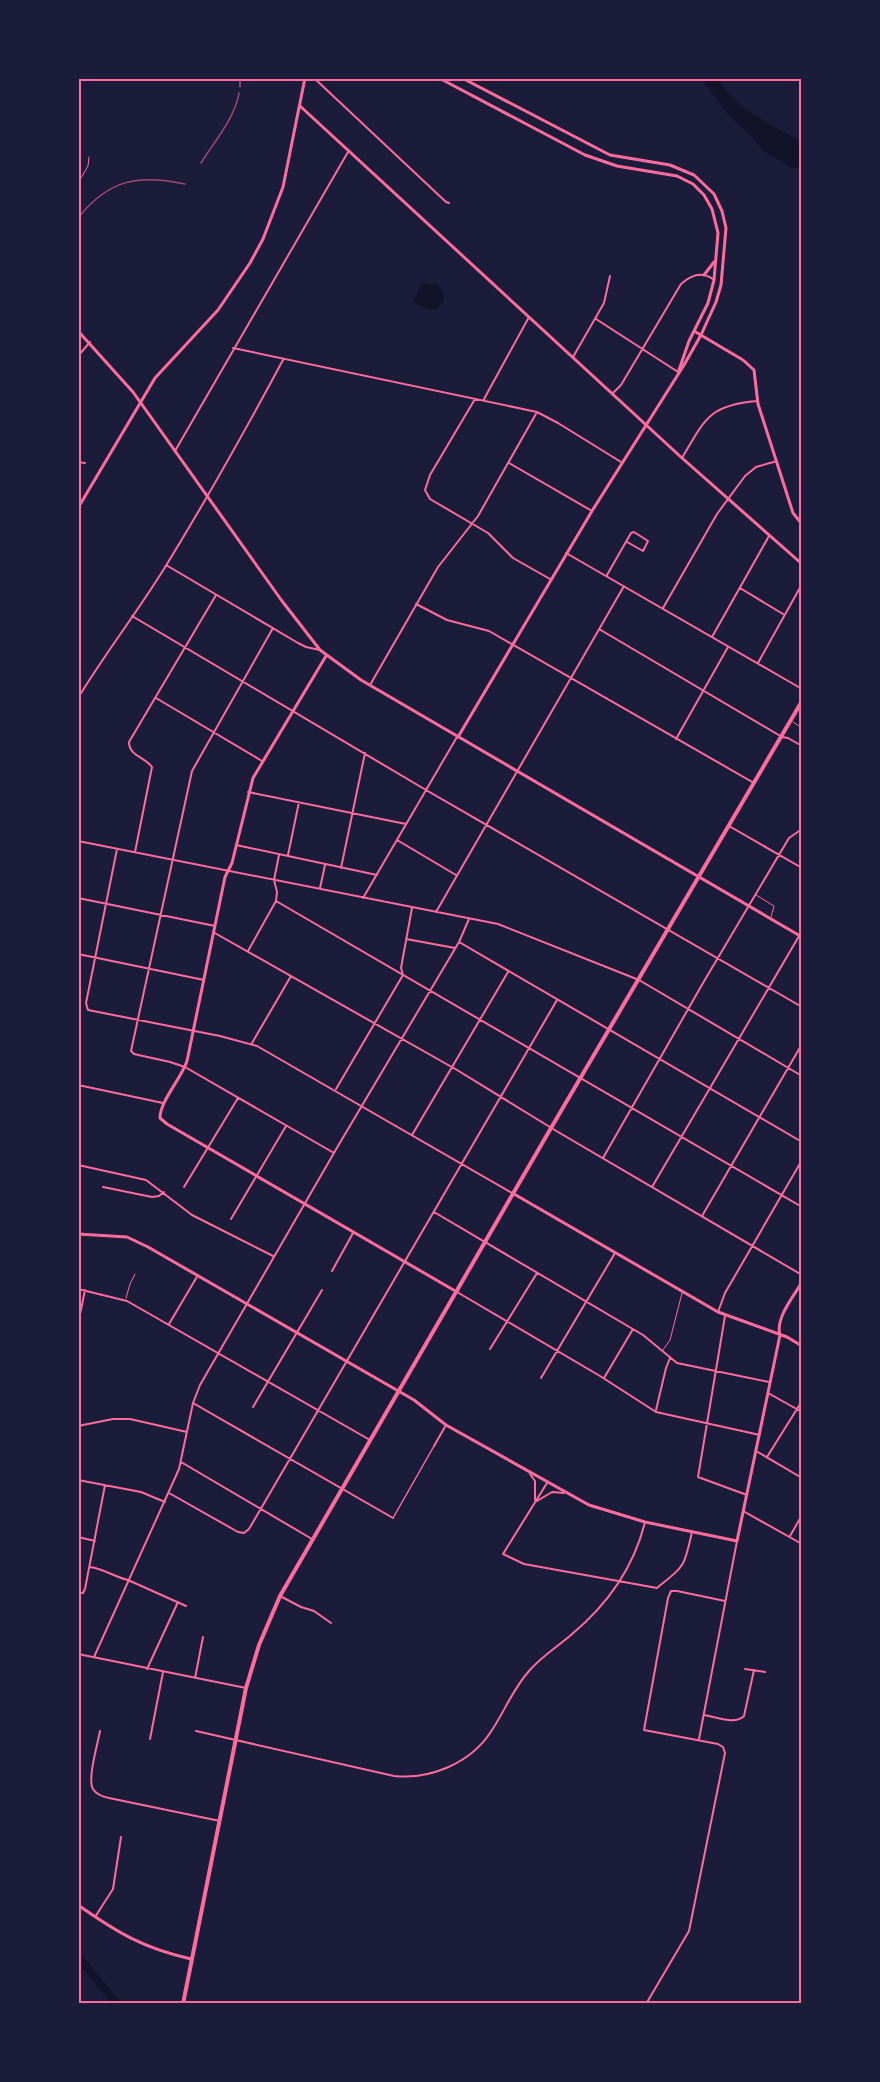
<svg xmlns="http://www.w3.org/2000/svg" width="880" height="2082" font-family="'Sofia Sans Condensed',sans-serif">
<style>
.water{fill:#12122b}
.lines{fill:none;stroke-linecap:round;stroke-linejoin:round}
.river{stroke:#12122b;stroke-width:8}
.service{stroke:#ff6b9d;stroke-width:1}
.pedestrian{stroke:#ff6b9d;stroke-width:1.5}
.minor{stroke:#ff6b9d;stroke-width:2}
.tertiary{stroke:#ff6b9d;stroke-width:3}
.secondary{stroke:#ff6b9d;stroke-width:3}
.primary{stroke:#ff6b9d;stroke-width:4}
.rail{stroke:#a44b75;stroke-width:1.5}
.neatline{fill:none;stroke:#ff6b9d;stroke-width:2}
</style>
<rect width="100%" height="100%" fill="#1b1b3a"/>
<path class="water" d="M701,78H717C736,109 768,123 798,140L802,145V169L791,167L763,151L752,137L728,114Z
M422,283L438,285L444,293V300L436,310H429L413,302Z"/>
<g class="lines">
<path class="river" d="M78,1957L117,2004"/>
<path class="service" d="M78,183L88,166L89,157
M793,722L802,728
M756,895L774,906L771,917
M126,1298L130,1284L135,1274
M663,1350L670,1340L682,1293"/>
<path class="pedestrian" d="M393,1518L434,1446"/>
<path class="minor" d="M314,78L446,202L449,203
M596,319L678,372
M233,348L537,412L558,423L621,462
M78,356L90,342
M573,357L604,303L610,276
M613,393L621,385L681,284C691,275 703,271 714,280
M475,399L430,475L425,490L430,499L488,533L513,558L550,579
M484,399L529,317
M175,451L348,152
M682,458C705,419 709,405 757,401
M78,462L85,463
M509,463L592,511
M566,553L802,689
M166,565L298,643L306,647L320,650
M607,575L631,533L634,532L648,541L643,551L627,542
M740,588L783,614
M416,604L447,620L489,631L754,783
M663,608L717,514L745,476L756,467L777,461
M132,616L426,790L802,1007
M273,628L192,771L131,1051L134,1054L170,1062L185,1067L334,1153
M599,629L782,737L788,738L802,746
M712,637L769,536
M758,663L802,584
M370,685L438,567L478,516L537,412
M78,698C106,652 139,610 167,564C208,497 246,429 283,360
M156,698L262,761
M676,739L728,647
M248,792L406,824
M729,826L802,868
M397,840L456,875
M78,841L498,924L639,980L802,1076
M236,845L377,875
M117,849L86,1003L88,1010L220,1036L257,1046L512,1193
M135,852L152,767C145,757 129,756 129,742L216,595
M288,855L299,802
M341,868L365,753
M320,888L325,865
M78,898L215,926
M363,898L457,737
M276,901L802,1207
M436,912L624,586
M213,932L457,1070L558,1132L802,1275
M406,939L455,948
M459,942L802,1142
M248,951L276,901L277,892L274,880L279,855
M78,954L204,980
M252,1043L291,976
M78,1085L163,1103
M336,1089L403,975L401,968L412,908
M412,1135L508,972
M603,1158L703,983L789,838L802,829
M78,1165L146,1180L192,1215L273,1256
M103,1187L152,1197L159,1196L164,1192
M184,1187L238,1098
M652,1187L802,931
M434,1212L643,1335L677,1363L769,1382
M702,1216L802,1044
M231,1219L286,1126
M332,1271L353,1233
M78,1289L127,1301L370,1440
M457,1292L600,1376L656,1412L760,1435
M718,1312L725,1293L802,1160
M725,1316L698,1477L747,1495
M78,1324L85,1290
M169,1324L198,1275
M490,1349L537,1273
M541,1378L615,1253
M604,1378L633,1329
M768,1393L802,1412
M193,1403L393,1518
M253,1407L322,1290
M656,1410L666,1368L670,1358
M78,1426L113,1419H130L187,1432
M434,1446L446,1425
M756,1451L802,1478
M767,1457L802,1401
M181,1462L312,1539
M530,1474L535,1481V1500
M78,1480L141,1492L165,1502
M547,1483L503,1554L524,1564L657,1588C685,1565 684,1568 692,1532
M169,1493L238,1532L244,1533L249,1529L557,1000
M537,1501L552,1492L564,1493
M743,1511L802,1544
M790,1536L802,1515
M78,1537L95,1541
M90,1567C104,1569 115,1577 128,1580L186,1606
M78,1593H83L85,1589L105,1485
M280,1596L301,1607L314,1611L331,1623
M78,1654L246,1688
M94,1657L179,1469L193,1403L200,1385L338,1146L459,942L469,919
M147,1669L178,1602
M745,1669L765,1672
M195,1678L203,1637
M704,1715C716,1717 735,1725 744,1716L754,1670
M100,1731C98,1743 87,1779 93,1789C96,1794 104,1797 109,1798L220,1821
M196,1731L394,1776C430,1780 470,1763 490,1733C504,1713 512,1690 529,1671C541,1657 557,1647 571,1635C607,1605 634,1567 645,1522
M150,1739L163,1672
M699,1739L737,1541
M95,1917L113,1889L121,1837
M646,2004L689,1931L725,1753L723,1747L718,1744L644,1730L668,1598L671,1591H677L725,1601"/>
<path class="tertiary" d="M439,78L585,155L617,166L677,176L693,184L704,195L712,209L718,233L714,280L708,303L689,341L679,370
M300,106L682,458L802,564
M704,275L714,262
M694,331L743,360L754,370L758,404L793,513L802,524
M326,656L253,778L232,863L225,877L187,1061C181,1079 160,1101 160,1118L167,1124L457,1292
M458,737L592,511L684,365L701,335L716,302L721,285L726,228L722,211L714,194L694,175L670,165L610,155L462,78
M514,1194L718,1312L787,1337L802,1346
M78,1234L127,1237L148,1247L414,1400L446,1425L589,1505L645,1522L737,1541L780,1335C775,1318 794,1296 802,1282
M78,1905C118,1933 143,1948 191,1959"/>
<path class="secondary" d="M78,331L133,392L282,601L320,650L361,680L802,937
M78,508L155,378L218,310L250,263L263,239L283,187L305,78"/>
<path class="primary" d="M183,2004L246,1688L259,1645L280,1596L551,1128L802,701"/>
<path class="rail" d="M240,87V78
M201,163C214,142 235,118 239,93
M78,218C109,179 139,174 185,184"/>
</g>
<rect width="880" height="2082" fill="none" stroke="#1b1b3a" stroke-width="159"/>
<rect x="80" y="80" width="720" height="1922" class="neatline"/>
</svg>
